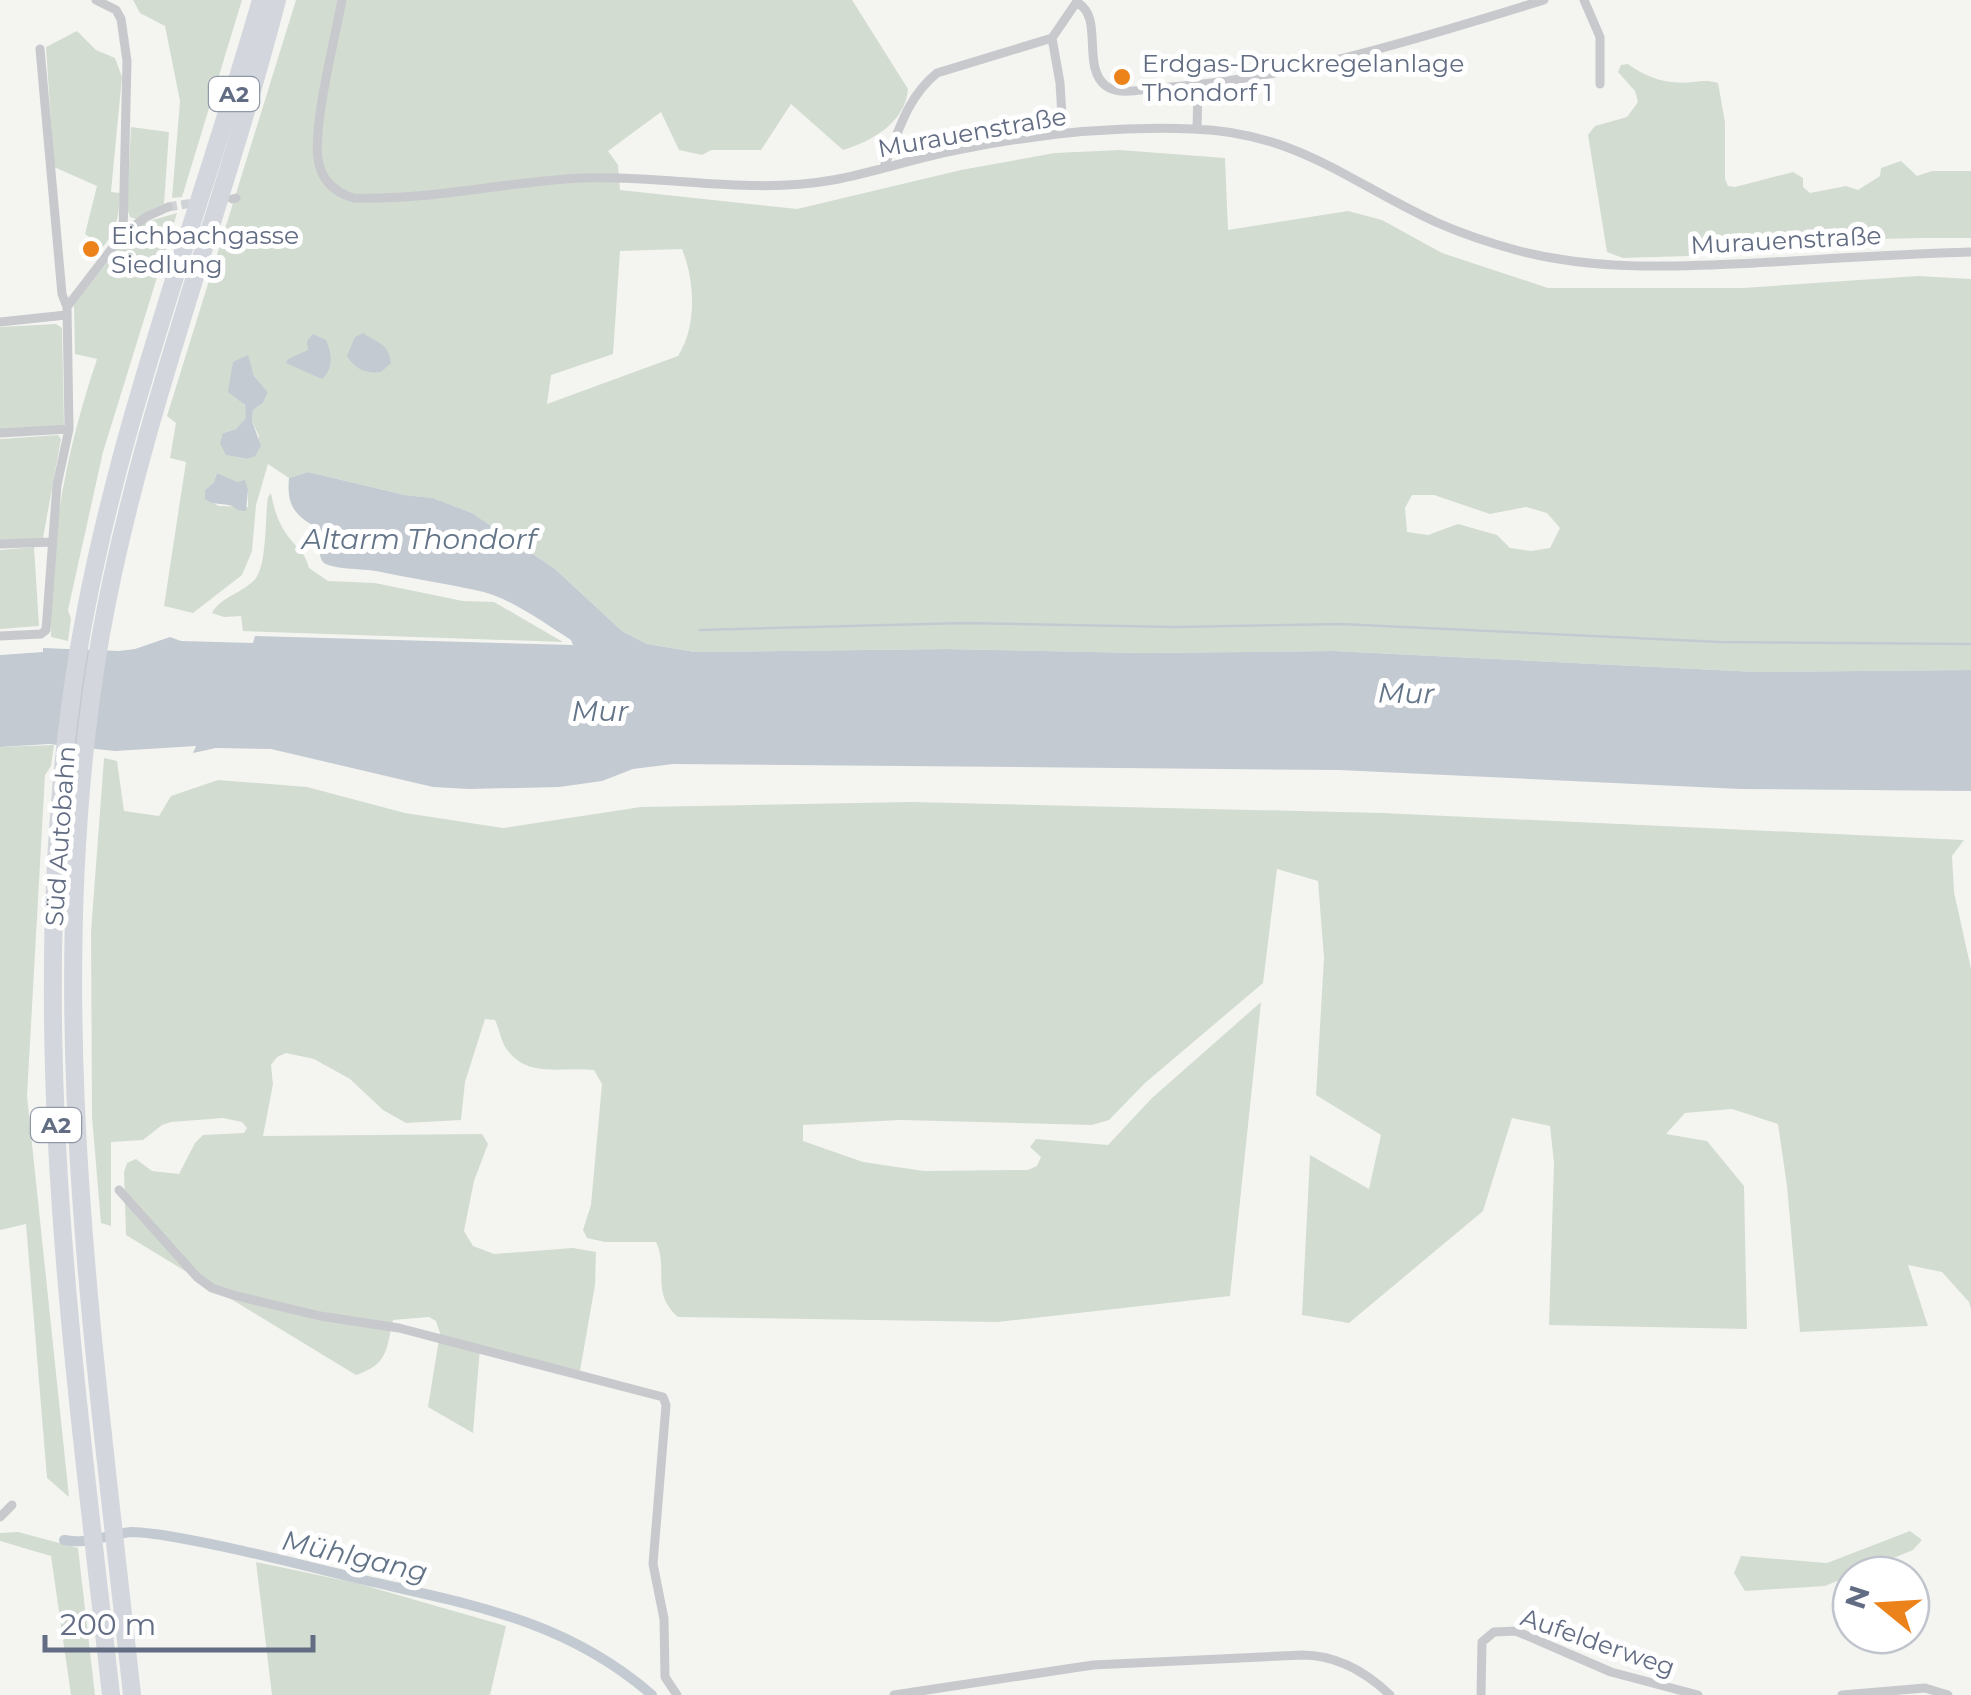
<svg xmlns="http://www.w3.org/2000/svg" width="1971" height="1695" font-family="Montserrat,sans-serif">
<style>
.green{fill:#d3dcd1;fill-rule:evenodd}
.water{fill:#c4cad1}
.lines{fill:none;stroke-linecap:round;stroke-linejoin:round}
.stream{stroke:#c4cad1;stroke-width:2.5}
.canal{stroke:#c4cad1;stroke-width:10}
.minor-tunnel{stroke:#d0d3d6;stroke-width:9;stroke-dasharray:9 4.5;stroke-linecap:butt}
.minor{stroke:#c7c9cd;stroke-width:9}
.motorway{stroke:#d3d6dc;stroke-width:18}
.poi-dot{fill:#ec821a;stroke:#fff;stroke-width:4}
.labels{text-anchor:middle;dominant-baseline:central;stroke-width:10;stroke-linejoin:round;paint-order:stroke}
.shield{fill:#fff;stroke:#9198a8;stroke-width:2.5}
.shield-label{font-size:22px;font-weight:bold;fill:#626c83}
.poi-label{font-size:25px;fill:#626c83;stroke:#fff;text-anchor:start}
.street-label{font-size:25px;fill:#626c83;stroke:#fff}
.water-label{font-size:28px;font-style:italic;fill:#637488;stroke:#fff}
</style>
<rect width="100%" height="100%" fill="#f4f5f1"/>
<path class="green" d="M133,0H242L182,197L172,198L180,101L165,26L140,13Z
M296,0H852L908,89C905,123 872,141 843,150L791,104L761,150H711L702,155L679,150L661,112L608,151L618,165L620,190L797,209L961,170L1055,153L1120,150L1225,158L1228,230L1348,211L1382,220L1442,253L1548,288H1743L1918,276L1971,279V670L1757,672L1335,651L1143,653L947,649L695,652L647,644L622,631L555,569L472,513L433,498L405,495L308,472L289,478L268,464L256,505L252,551L242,575L193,613L164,606L186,462L170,458L176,423L167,416ZM682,249C695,281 697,327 678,356L547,404L551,375L613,354L620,251ZM247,355L254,376L268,392L263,403L253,410L252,421L259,436L254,456L246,459L227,455L223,433L236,429L247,418L245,406L239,398ZM217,473L248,490V507L219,506L205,499V490L214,482ZM1412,495H1434L1490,514L1526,507L1547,513L1560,528L1550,548L1531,551L1510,548L1497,535L1458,524L1428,535L1407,532L1405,508Z
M77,31L96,50L115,58L122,77L111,192L120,193C119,215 117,230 103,247L85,234L97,186L54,167L46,47Z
M1628,64C1647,78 1668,85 1693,82C1703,81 1707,80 1718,83L1725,122V179L1728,186L1735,187L1793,172L1803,178V187L1810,193L1846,186L1858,190L1880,176L1881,168L1901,161L1917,176L1932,171H1971V238C1928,238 1822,236 1787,253L1623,258L1607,252L1588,135L1595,126L1627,117L1638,102L1635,91L1618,72L1621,65Z
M131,127L169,132L164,204L136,219L130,217L127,208Z
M177,213L103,452L68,610L71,619L68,641L51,637C49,540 66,451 97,359L75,354L74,305L130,233L146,222Z
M56,324L62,328L64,426L0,430V327Z
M58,435L61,439L43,538L0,541V439Z
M271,493C274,510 279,526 291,540C300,551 305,553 309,568L328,581L375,583L463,601L494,602L563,642L243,631L241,616L224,617L212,613C221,596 244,593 256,578C267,563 265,517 268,497Z
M34,547L39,626L0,629V550Z
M54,745L51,766L45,775L27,1096L69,1497L47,1478L26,1224L0,1230V747Z
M104,758L117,761L124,811L159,816L171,796L218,780L307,787L405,813L503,828L641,807L911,802L1383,813L1964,840L1952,856L1954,892L1971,969V1309L1969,1302L1942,1272L1908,1265L1928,1326L1800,1332L1787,1186L1778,1124L1732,1109L1685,1113L1666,1134L1707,1141L1744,1186L1747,1329L1549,1325L1554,1163L1550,1126L1512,1118L1483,1211L1349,1323L1302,1315L1310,1155L1369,1189L1381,1135L1316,1095L1324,958L1318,881L1277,869L1263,983L1145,1083L1109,1120L1092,1125L900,1120L803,1125V1141L863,1162L924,1171L1028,1170L1037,1166L1041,1157L1030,1147L1036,1139L1108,1145L1152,1098L1261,1002L1230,1296L997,1322L678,1317C650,1292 669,1270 656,1242H605L587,1238L583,1230L591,1205L602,1084L594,1070C564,1066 530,1079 508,1051C501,1043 500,1030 495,1020L485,1019L465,1082L461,1120L406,1123L383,1110L350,1079L314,1059L286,1053L277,1057L271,1065L273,1084L263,1136L482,1134L488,1144L474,1181L464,1231L473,1246L494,1254L573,1248L596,1252L595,1285L580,1371L480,1348L473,1433L428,1407L440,1333L436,1321L429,1317L393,1320C386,1351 388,1364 356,1375L126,1235L124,1172L127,1163L136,1159L152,1171L179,1174L195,1143L203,1135L244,1133L247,1128L242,1122L223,1118L171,1122L162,1125L143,1140L111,1142V1226L101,1223L92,1117L91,932Z
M1910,1531L1922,1540L1913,1550L1825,1586L1745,1591L1734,1573L1741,1556L1827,1563Z
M18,1532L78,1548L95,1695H71L51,1556L0,1541V1533Z
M256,1562L356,1583L506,1626L490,1695H272Z"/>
<path class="water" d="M363,333C376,342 389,343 391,363L381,372C366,374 355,369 347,356L355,337Z
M313,334L326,340C332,353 334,369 322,379L286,363L288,359L308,350L307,341Z
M248,355L254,376L268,392L263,403L253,410L252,421L261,446L255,456L247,459L226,455L220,443L223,433L236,429L246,418L245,405L228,392L233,362Z
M308,472L405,495L433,498L472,513L555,569L622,631L647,644L695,652L947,649L1143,653L1334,651L1757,672L1971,670V791L1740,789L1339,770L673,764L633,769L602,781L559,787L469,789L433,787L271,749L216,748L193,753L196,746L115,751L49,744L0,747V655L43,652V648L119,651L135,649L170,637L181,641L253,643L255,636L573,645L571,640C543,622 508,596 475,590C442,583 409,578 376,571C365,569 328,569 323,562C316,554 323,542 325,533C298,517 286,510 289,478Z
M217,473L237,482L245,480L248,490L246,511C236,512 236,506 228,505C220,503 214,506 205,499V490L214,482Z"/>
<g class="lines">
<path class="stream" d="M700,630L965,623L1175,627L1340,624L1719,642L1971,644"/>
<path class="canal" d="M64,1540C86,1545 109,1534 132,1532C141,1532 153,1534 162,1535C230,1546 297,1564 364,1580C472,1605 566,1620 652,1695"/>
<path class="minor-tunnel" d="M168,207L199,202"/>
<path class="minor" d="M96,0L116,10L121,19L127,61L123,234
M342,0C335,38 313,124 318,159C321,179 334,192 353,198C430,201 507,181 584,178C667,175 750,195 833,180C876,172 918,157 962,149C1038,134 1116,126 1193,129C1297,132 1350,183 1438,223C1463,234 1490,243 1516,250C1595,271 1675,267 1755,263C1827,259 1899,254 1971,252
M1584,0L1600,37V84
M1078,3C1104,18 1081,67 1106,86C1119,96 1143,89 1158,88C1291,80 1417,39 1544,0
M1052,38L1060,83L1063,133
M40,49L62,294L67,307
M1197,129L1198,86
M884,167C898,133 907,97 937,73L1052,38L1078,0
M232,199L236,198
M0,322L66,315
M0,433L69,429
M0,544L52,542
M0,636L41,634L46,630L57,485L69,429L67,307L123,234L146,217L168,207
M119,1190L197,1277L212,1288L233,1295L320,1316L399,1328L663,1397L666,1405L653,1564L664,1619L665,1677L677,1695
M0,1517L12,1505
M894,1695L1093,1665L1302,1655C1337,1655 1365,1671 1390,1695
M1481,1695L1482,1642L1494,1632L1516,1631L1611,1672L1698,1695
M1842,1695L1925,1688L1948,1695"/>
<path class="motorway" d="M111,1695C74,1364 25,1026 72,693C105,455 195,230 261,0
M132,1695C94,1343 39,986 101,634C140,417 222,213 277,0"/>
</g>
<g class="poi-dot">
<circle cx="1122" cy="77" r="10"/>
<circle cx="91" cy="249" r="10"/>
</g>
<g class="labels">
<g class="shield">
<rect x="209" y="77" width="50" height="34" rx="8"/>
<rect x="31" y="1108" width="50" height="34" rx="8"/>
</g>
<g class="shield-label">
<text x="234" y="94">A2</text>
<text x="56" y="1125">A2</text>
</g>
<g class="poi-label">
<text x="1142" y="63">Erdgas-Druckregelanlage<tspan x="1142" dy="29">Thondorf 1</tspan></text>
<text x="111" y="235">Eichbachgasse<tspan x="111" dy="29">Siedlung</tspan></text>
</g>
<g class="street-label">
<text transform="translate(972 132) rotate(-10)">Murauenstraße</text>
<text transform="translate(1786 240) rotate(-3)">Murauenstraße</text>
<text transform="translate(60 836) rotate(-86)">Süd Autobahn</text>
<text transform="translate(1598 1642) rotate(19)">Aufelderweg</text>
</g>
<g class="water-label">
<text x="419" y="539">Altarm Thondorf</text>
<text transform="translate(1406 693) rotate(1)">Mur</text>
<text x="600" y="711">Mur</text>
<text transform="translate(355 1556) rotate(13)">Mühlgang</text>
</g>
</g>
<g transform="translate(1881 1605) rotate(288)"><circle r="48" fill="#ffffff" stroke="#c0c4cd" stroke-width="2.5"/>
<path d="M0-8L18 38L0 25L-18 38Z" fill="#ec821a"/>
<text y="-15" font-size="28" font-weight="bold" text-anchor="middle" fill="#626c83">N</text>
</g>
<path d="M45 1635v15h268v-15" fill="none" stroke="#626c83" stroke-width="5"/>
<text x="60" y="1635" font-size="30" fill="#626c83" stroke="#ffffff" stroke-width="8" paint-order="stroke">200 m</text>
</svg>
